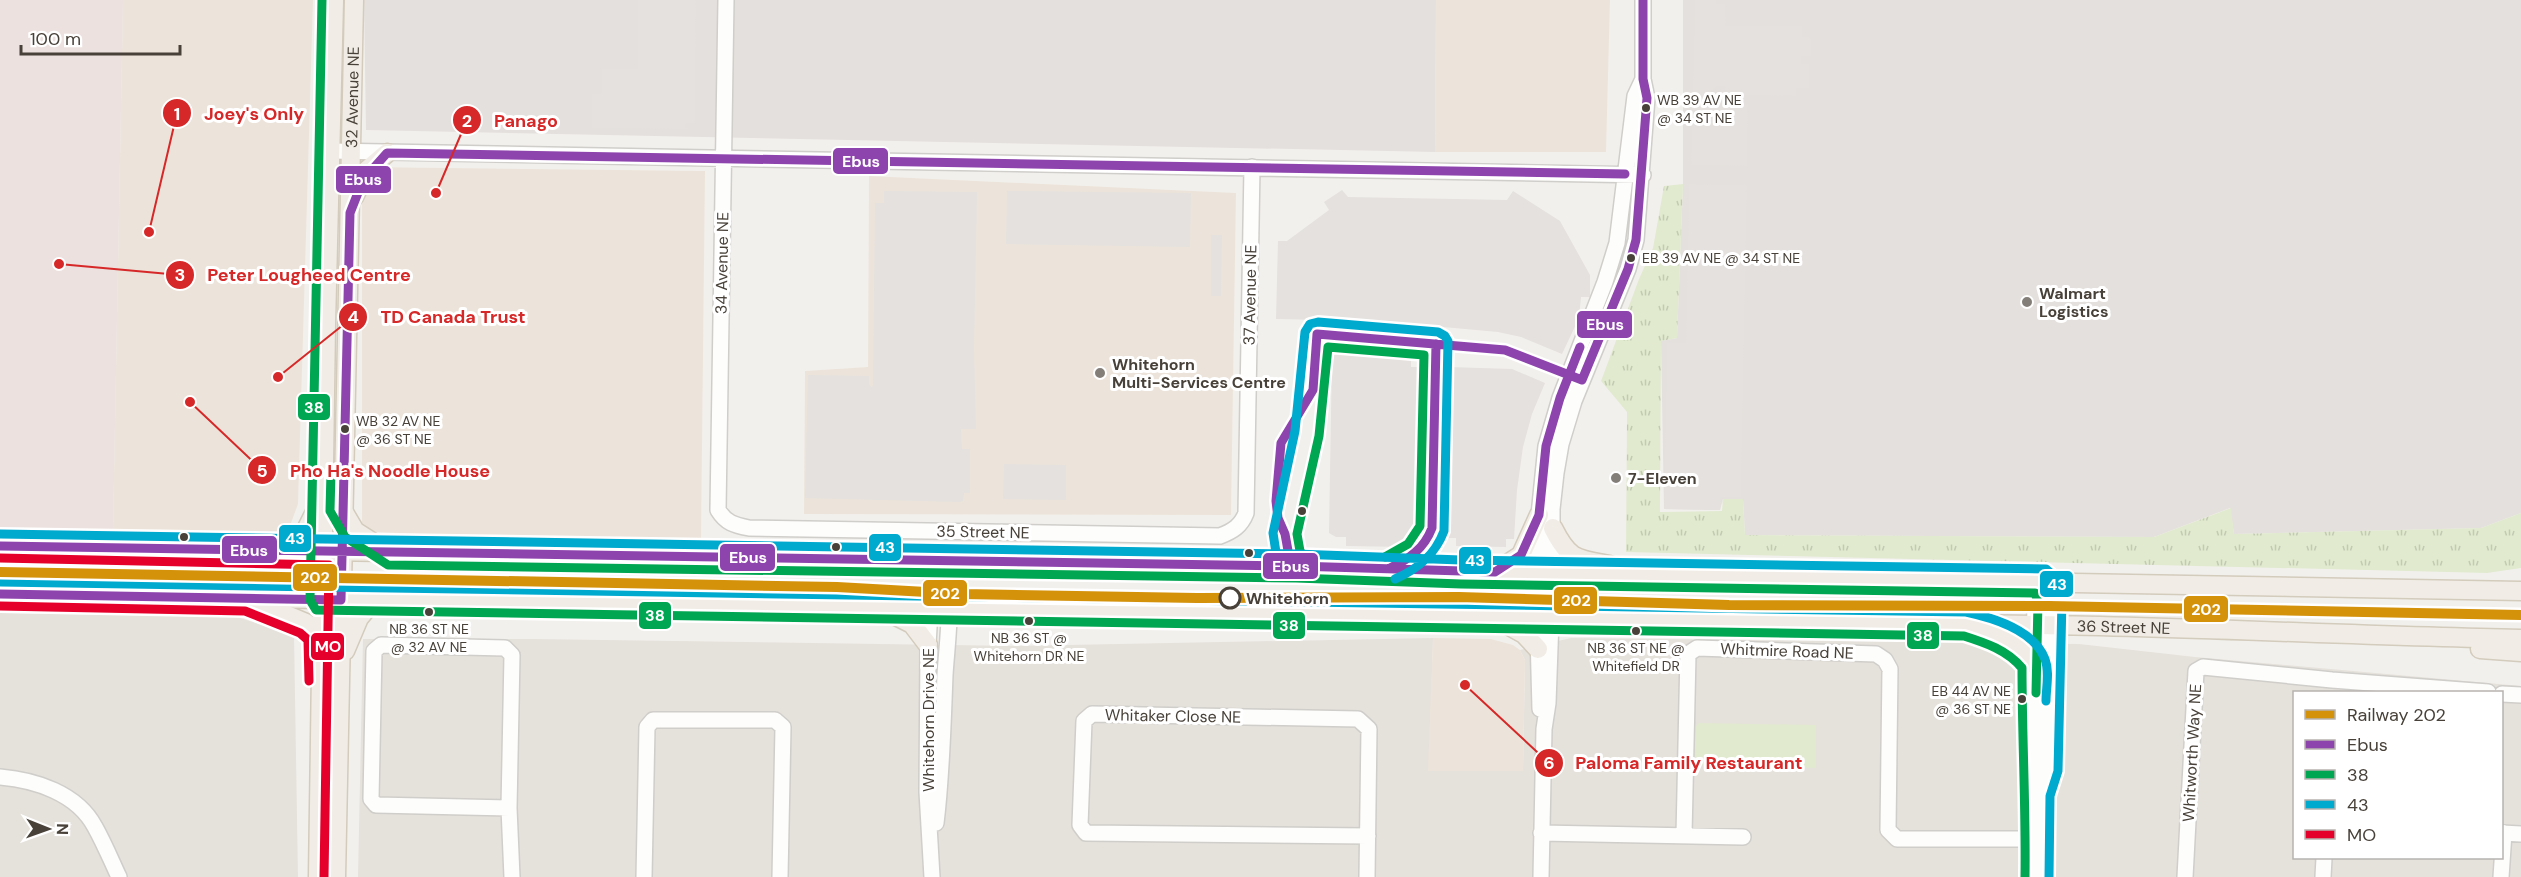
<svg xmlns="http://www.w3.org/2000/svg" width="2521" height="877" font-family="'DM Sans',sans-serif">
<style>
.residential{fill:#e5e1db;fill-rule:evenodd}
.commercial{fill:#ece4da}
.industrial{fill:#e4e0dd}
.medical{fill:#ece1de}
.grass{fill:url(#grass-tufts)}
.park{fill:#e1eacf}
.parking{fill:#e4e1de}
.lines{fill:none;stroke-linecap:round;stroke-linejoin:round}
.minor-casing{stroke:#d0ceca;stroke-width:18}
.major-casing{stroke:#d3cbbc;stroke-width:21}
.minor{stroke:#fdfdfc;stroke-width:15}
.major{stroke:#f1ede6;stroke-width:18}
.bus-1-casing{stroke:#fff;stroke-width:14}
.bus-2-casing{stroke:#fff;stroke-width:14}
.bus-3-casing{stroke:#fff;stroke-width:14}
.bus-4-casing{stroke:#fff;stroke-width:14}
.bus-1{stroke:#8e44ad;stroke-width:9}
.bus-2{stroke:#00a651;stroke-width:9}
.bus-3{stroke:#00a9ce;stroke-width:9}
.bus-4{stroke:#e4002b;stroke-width:9}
.rail-1-casing{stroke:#fff;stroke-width:15}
.rail-1{stroke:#d4920b;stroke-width:10}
.bus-dot{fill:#484139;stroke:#fff;stroke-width:2}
.poi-dot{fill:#847e78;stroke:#fff;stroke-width:2}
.stop-dot{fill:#fff;stroke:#484139;stroke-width:3}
.labels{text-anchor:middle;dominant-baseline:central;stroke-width:6;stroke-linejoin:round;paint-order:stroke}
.bus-label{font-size:14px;fill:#484139;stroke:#fff;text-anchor:start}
.street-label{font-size:16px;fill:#484139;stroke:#fff}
.poi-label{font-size:16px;font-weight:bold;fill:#484139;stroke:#fff;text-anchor:start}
.stop-label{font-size:16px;font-weight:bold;fill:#484139;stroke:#fff;text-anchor:start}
.leader{fill:none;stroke:#d62828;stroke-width:2}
.callout-dot{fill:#d62828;stroke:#fff;stroke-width:2}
.mark-label{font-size:18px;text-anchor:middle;font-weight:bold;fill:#fff}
.callout-label{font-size:18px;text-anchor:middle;font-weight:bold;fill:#d62828;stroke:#fff;stroke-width:6;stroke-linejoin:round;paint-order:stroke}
.line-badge{stroke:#fff;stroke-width:2}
.badge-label{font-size:16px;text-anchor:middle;font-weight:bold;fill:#fff}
</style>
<defs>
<pattern id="grass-tufts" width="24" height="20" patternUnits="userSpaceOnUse" patternTransform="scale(1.5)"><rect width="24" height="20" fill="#e1eacf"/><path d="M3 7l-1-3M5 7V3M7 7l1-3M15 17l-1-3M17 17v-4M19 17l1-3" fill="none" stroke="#c3cab2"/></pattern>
</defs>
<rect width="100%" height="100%" fill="#f2f0ed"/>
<path class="residential" d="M0,613L237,617L294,635L298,877H0Z
M1433,638L1429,771H1523L1525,660L1520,650L1571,638L2079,644L2195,657L2521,686V877H358L363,639H533L1016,646ZM2294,692H2502V858H2294Z"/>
<path class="commercial" d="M123,0H313L298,504L287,534L113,530Z
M1436,0H1610L1606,152H1435Z
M362,167L705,171L701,540H552L376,532L362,526Z
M869,176L1236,193L1231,515L804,514L805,371L868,367Z
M1433,638L1491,639L1513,645L1520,650L1525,660L1523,771H1428Z"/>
<path class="industrial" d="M364,0H1436L1435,152L366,130Z
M1683,0H2521V513L2481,528L2234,534L2230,508L2154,537L1745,535L1743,499H1723L1720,510L1664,509L1661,341L1677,338L1683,184Z"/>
<path class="medical" d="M0,0H123L113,530L0,528Z"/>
<path class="grass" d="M1683,184L1677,338L1661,341L1660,512L1722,511L1723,499H1743L1745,535L2154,537L2231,508L2234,534L2481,528L2521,513V568L2487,573L1626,552L1627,412L1601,381L1639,279L1653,248L1664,186Z"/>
<path class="park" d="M1699,723L1816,725V768L1693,765L1694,728Z"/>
<path class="parking" d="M638,0H696L695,123H686L685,129L592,128V94H602V69H638Z
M1695,0H1716L1717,4L1725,3L1726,26H1802V37H1811V56H1801V64H1809L1810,88H1796V96L1726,95L1725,87L1717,86L1711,91V97L1721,96V105L1748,104L1747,166L1691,165Z
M1689,184L1747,185L1741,497H1721L1720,510L1664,509L1667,343H1686Z
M1342,190L1348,197L1507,200L1513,191L1560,221L1590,275V297H1581L1579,318L1562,354L1521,337L1498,332L1377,321L1276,319L1278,241H1287L1329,210L1324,202Z
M884,191L977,192L974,348L976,429H961L962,449H970V493H964L963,501L960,502L805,498L808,375L869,376V383L871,387L873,386L875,203H884Z
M1007,191L1191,193L1190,247L1006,244Z
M1211,235H1222L1221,296H1211Z
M1332,354L1411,356V367H1422L1418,537L1406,547L1346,546V537H1336L1329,533Z
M1449,367L1512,369L1545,383L1532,414L1523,447L1517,490L1514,539H1506V547L1456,546V538H1445Z
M1004,464L1066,465V500L1003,499Z"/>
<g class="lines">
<defs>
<path id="minor" d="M726,0L718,510C726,523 734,525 749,528L1220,536C1233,531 1241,526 1246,513L1252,167
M330,151L1643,175
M381,645L505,648L512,655L509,808L376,805L371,799L374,651Z
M2502,694L2521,695
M1540,709L1537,598L1539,515L1546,446L1560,398L1605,282L1617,243L1635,96L1643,79
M0,777C35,780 77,793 95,827C104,843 111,860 119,877
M2038,794L2046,771L2050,640V600L2043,581
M509,808L512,877
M936,823C942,774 943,725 945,675C947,641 955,592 942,561
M1541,833L1743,837
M2502,833L2521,834
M1684,835L1688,654L1697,648L1876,654L1885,660L1890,669L1888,830L1897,839H2037
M644,877L647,727L653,720H775L783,727L780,877
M932,877L927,792L928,645L932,576L942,561
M1367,877L1369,729L1358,719L1092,714L1084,721L1080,825L1086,833L1368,836
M1541,877L1544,729L1548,703L1552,592V509L1556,473L1561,444L1574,401L1628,269L1636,240L1647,98L1643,79V0
M2037,877L2038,794L2034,773V664L2035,600L2043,581
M2185,877L2196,671L2203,667L2332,680L2488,692
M2323,877L2324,858
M2501,877L2504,833"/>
<g id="major">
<path d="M354,197L367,170L387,153"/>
<path d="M342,509L355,531L388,552"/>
<path d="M1553,528C1569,560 1576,559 1610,565"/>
<path d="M0,546L1296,566L1461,572L2521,591"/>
<path d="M287,552L301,540L322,498"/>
<path d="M1495,572L1521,555L1539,515"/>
<path id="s1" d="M0,594C680,606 1360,615 2040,625C2200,627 2361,636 2521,639"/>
<path d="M258,603L306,623L321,639"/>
<path d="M888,612L912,624L928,645"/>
<path d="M1495,618L1524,634L1538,649"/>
<path d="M1982,630C2005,637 2020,644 2034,664"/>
<path d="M2480,649L2521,652"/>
<path d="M345,651L359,618L373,601"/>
<path d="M318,877L326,324L334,0"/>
<path id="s2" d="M336,877L354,0"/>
</g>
</defs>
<use href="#minor" class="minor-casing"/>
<use href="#major" class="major-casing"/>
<use href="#minor" class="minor"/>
<use href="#major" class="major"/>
<defs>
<path id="bus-1" d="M1317,334L1505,350L1582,380L1628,269L1636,240L1647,98L1643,79V0
M0,546L1296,566L1495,572
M1296,566L1289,556L1285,534L1278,518L1276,501L1281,443L1313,390L1317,334
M1390,568C1409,559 1424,549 1432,528L1436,344
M1495,572L1521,555L1539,515L1546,446L1560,398L1580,347
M0,594L341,600L350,213L363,180L387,153L1625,174"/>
<path id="bus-2" d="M322,0L310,600L316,610L1964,636C1986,643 2007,650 2022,668C2022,738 2026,807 2025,877
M331,472L330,511L345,537L388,565L1296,578L1461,584L2035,593L2038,602L2036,693
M1306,559L1300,551L1297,534L1319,436L1328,347L1424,355L1420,526L1408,544L1385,557"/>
<path id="bus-3" d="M0,534L1296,554L1461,560L2046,569L2054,576L2062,600L2058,771L2050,796L2049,877
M1286,573L1277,559L1273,533L1295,431L1305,332L1310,324L1318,322L1438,332L1445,336L1448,341L1444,531C1435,555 1418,569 1395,579
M0,582L1966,612C1994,618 2034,630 2045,659C2050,672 2046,688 2046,701"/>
<path id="bus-4" d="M0,558L329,565L324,877
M0,606L245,611L300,633L308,640L309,681"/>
</defs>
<use href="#bus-1" class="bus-1-casing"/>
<use href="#bus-2" class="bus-2-casing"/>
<use href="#bus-3" class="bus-3-casing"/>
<use href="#bus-4" class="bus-4-casing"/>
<use href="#bus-1" class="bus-1"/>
<use href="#bus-2" class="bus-2"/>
<use href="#bus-3" class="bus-3"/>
<use href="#bus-4" class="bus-4"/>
<defs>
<path id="rail-1" d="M0,572L837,587L962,594L1197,598L1459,597L1729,605L2049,606L2521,615"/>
</defs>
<use href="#rail-1" class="rail-1-casing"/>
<use href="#rail-1" class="rail-1"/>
</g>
<g class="bus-dot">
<circle cx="1646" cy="108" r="5"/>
<circle cx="1631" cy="258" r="5"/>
<circle cx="345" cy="429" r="5"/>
<circle cx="1302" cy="511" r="5"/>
<circle cx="184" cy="537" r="5"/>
<circle cx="836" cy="547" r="5"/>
<circle cx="1249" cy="553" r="5"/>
<circle cx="429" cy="612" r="5"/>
<circle cx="1029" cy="621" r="5"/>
<circle cx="1636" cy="631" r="5"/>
<circle cx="2022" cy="699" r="5"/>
</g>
<g class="poi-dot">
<circle cx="2027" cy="302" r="6"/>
<circle cx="1100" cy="373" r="6"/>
<circle cx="1616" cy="478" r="6"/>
</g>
<circle class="stop-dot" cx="1230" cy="598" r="10"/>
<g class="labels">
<g class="bus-label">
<text x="1657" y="100">WB 39 AV NE<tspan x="1657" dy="18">@ 34 ST NE</tspan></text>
<text x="1642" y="258">EB 39 AV NE @ 34 ST NE</text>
<text x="356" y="421">WB 32 AV NE<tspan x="356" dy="18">@ 36 ST NE</tspan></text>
<text x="429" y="629" text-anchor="middle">NB 36 ST NE<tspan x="429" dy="18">@ 32 AV NE</tspan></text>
<text x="1029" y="638" text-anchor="middle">NB 36 ST @<tspan x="1029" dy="18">Whitehorn DR NE</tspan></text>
<text x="1636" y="648" text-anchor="middle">NB 36 ST NE @<tspan x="1636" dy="18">Whitefield DR</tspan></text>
<text x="2011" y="691" text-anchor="end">EB 44 AV NE<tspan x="2011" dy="18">@ 36 ST NE</tspan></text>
</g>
<g class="street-label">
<text stroke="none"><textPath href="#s2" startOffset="780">32 Avenue NE</textPath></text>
<text transform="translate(722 263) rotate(-89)">34 Avenue NE</text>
<text transform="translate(1250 295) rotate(-89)">37 Avenue NE</text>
<text transform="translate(983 532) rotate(1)">35 Street NE</text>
<text stroke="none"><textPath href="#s1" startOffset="2124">36 Street NE</textPath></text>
<text transform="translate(1787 651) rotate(2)">Whitmire Road NE</text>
<text transform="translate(1173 716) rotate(1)">Whitaker Close NE</text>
<text transform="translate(928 720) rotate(-90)">Whitehorn Drive NE</text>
<text transform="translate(2192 753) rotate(-87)">Whitworth Way NE</text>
</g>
<g class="poi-label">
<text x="2039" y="293">Walmart<tspan x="2039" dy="18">Logistics</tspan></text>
<text x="1112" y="364">Whitehorn<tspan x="1112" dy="18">Multi-Services Centre</tspan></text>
<text x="1628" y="478">7-Eleven</text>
</g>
<g class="stop-label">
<text x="1246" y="598">Whitehorn</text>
</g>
</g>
<path class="leader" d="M149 232L177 113M436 193L467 120M59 264L180 275M278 377L353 317M190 402L262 470M1465 685L1549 763"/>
<g class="callout-dot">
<circle cx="149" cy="232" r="6"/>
<circle cx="436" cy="193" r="6"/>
<circle cx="59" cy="264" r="6"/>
<circle cx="278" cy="377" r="6"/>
<circle cx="190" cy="402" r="6"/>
<circle cx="1465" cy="685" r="6"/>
<circle cx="177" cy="113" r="15"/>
<circle cx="467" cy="120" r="15"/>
<circle cx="180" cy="275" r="15"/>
<circle cx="353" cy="317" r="15"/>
<circle cx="262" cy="470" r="15"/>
<circle cx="1549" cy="763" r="15"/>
</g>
<g class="mark-label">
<text x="177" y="120">1</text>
<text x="467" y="127">2</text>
<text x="180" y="281">3</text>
<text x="353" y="323">4</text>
<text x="262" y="477">5</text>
<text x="1549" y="769">6</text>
</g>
<g class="callout-label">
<text x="254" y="120">Joey's Only</text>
<text x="526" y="127">Panago</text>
<text x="309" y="281">Peter Lougheed Centre</text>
<text x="453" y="323">TD Canada Trust</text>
<text x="390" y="477">Pho Ha's Noodle House</text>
<text x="1689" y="769">Paloma Family Restaurant</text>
</g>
<g class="line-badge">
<rect x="832" y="147" width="57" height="28" rx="6" fill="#8e44ad"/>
<rect x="335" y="165" width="57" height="29" rx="6" fill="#8e44ad"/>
<rect x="1576" y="310" width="57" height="29" rx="6" fill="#8e44ad"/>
<rect x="297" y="393" width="34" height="28" rx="6" fill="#00a651"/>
<rect x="278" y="524" width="34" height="29" rx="6" fill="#00a9ce"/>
<rect x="868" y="533" width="34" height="29" rx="6" fill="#00a9ce"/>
<rect x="221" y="535" width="57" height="29" rx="6" fill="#8e44ad"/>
<rect x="719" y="543" width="57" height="29" rx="6" fill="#8e44ad"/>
<rect x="1458" y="546" width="34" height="29" rx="6" fill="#00a9ce"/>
<rect x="1262" y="552" width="57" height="28" rx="6" fill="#8e44ad"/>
<rect x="292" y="563" width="46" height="29" rx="6" fill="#d4920b"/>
<rect x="2039" y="570" width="35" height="28" rx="6" fill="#00a9ce"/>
<rect x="922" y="579" width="46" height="28" rx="6" fill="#d4920b"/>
<rect x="1553" y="586" width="45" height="29" rx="6" fill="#d4920b"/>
<rect x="2183" y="595" width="46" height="28" rx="6" fill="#d4920b"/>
<rect x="638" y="601" width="34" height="29" rx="6" fill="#00a651"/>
<rect x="1272" y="611" width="34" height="29" rx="6" fill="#00a651"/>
<rect x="1906" y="621" width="34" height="29" rx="6" fill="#00a651"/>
<rect x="310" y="632" width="35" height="29" rx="6" fill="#e4002b"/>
</g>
<g class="badge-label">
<text x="861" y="167">Ebus</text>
<text x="363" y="185">Ebus</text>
<text x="1605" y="330">Ebus</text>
<text x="314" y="413">38</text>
<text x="295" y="544">43</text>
<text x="885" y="553">43</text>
<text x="249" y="556">Ebus</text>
<text x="748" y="563">Ebus</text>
<text x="1475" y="566">43</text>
<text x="1291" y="572">Ebus</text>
<text x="315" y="583">202</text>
<text x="2057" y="590">43</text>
<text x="945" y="599">202</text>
<text x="1576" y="606">202</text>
<text x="2206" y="615">202</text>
<text x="655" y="621">38</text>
<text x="1289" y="631">38</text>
<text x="1923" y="641">38</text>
<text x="328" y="652">MO</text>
</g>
<rect x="2293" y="691" width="210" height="168" fill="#ffffff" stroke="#b6b3b0" stroke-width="1.5"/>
<rect x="2305" y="710" width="30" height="9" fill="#d4920b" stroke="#b6b3b0" stroke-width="1.5"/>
<text x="2347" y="721" font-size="18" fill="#484139">Railway 202</text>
<rect x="2305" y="740" width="30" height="9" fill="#8e44ad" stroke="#b6b3b0" stroke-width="1.5"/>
<text x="2347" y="751" font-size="18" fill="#484139">Ebus</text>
<rect x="2305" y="770" width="30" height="9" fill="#00a651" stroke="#b6b3b0" stroke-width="1.5"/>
<text x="2347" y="781" font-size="18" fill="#484139">38</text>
<rect x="2305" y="800" width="30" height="9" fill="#00a9ce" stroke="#b6b3b0" stroke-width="1.5"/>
<text x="2347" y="811" font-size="18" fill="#484139">43</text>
<rect x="2305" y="830" width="30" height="9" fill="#e4002b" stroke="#b6b3b0" stroke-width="1.5"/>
<text x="2347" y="841" font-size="18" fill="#484139">MO</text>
<g transform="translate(48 829) rotate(91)" stroke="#ffffff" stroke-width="4.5" paint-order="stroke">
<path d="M0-4.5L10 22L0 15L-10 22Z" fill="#484139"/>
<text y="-9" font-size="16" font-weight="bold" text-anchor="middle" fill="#484139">N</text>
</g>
<path d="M21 45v9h159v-9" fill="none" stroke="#484139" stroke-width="3"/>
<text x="30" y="45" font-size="18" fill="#484139" stroke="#ffffff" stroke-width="4.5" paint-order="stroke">100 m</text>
</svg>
